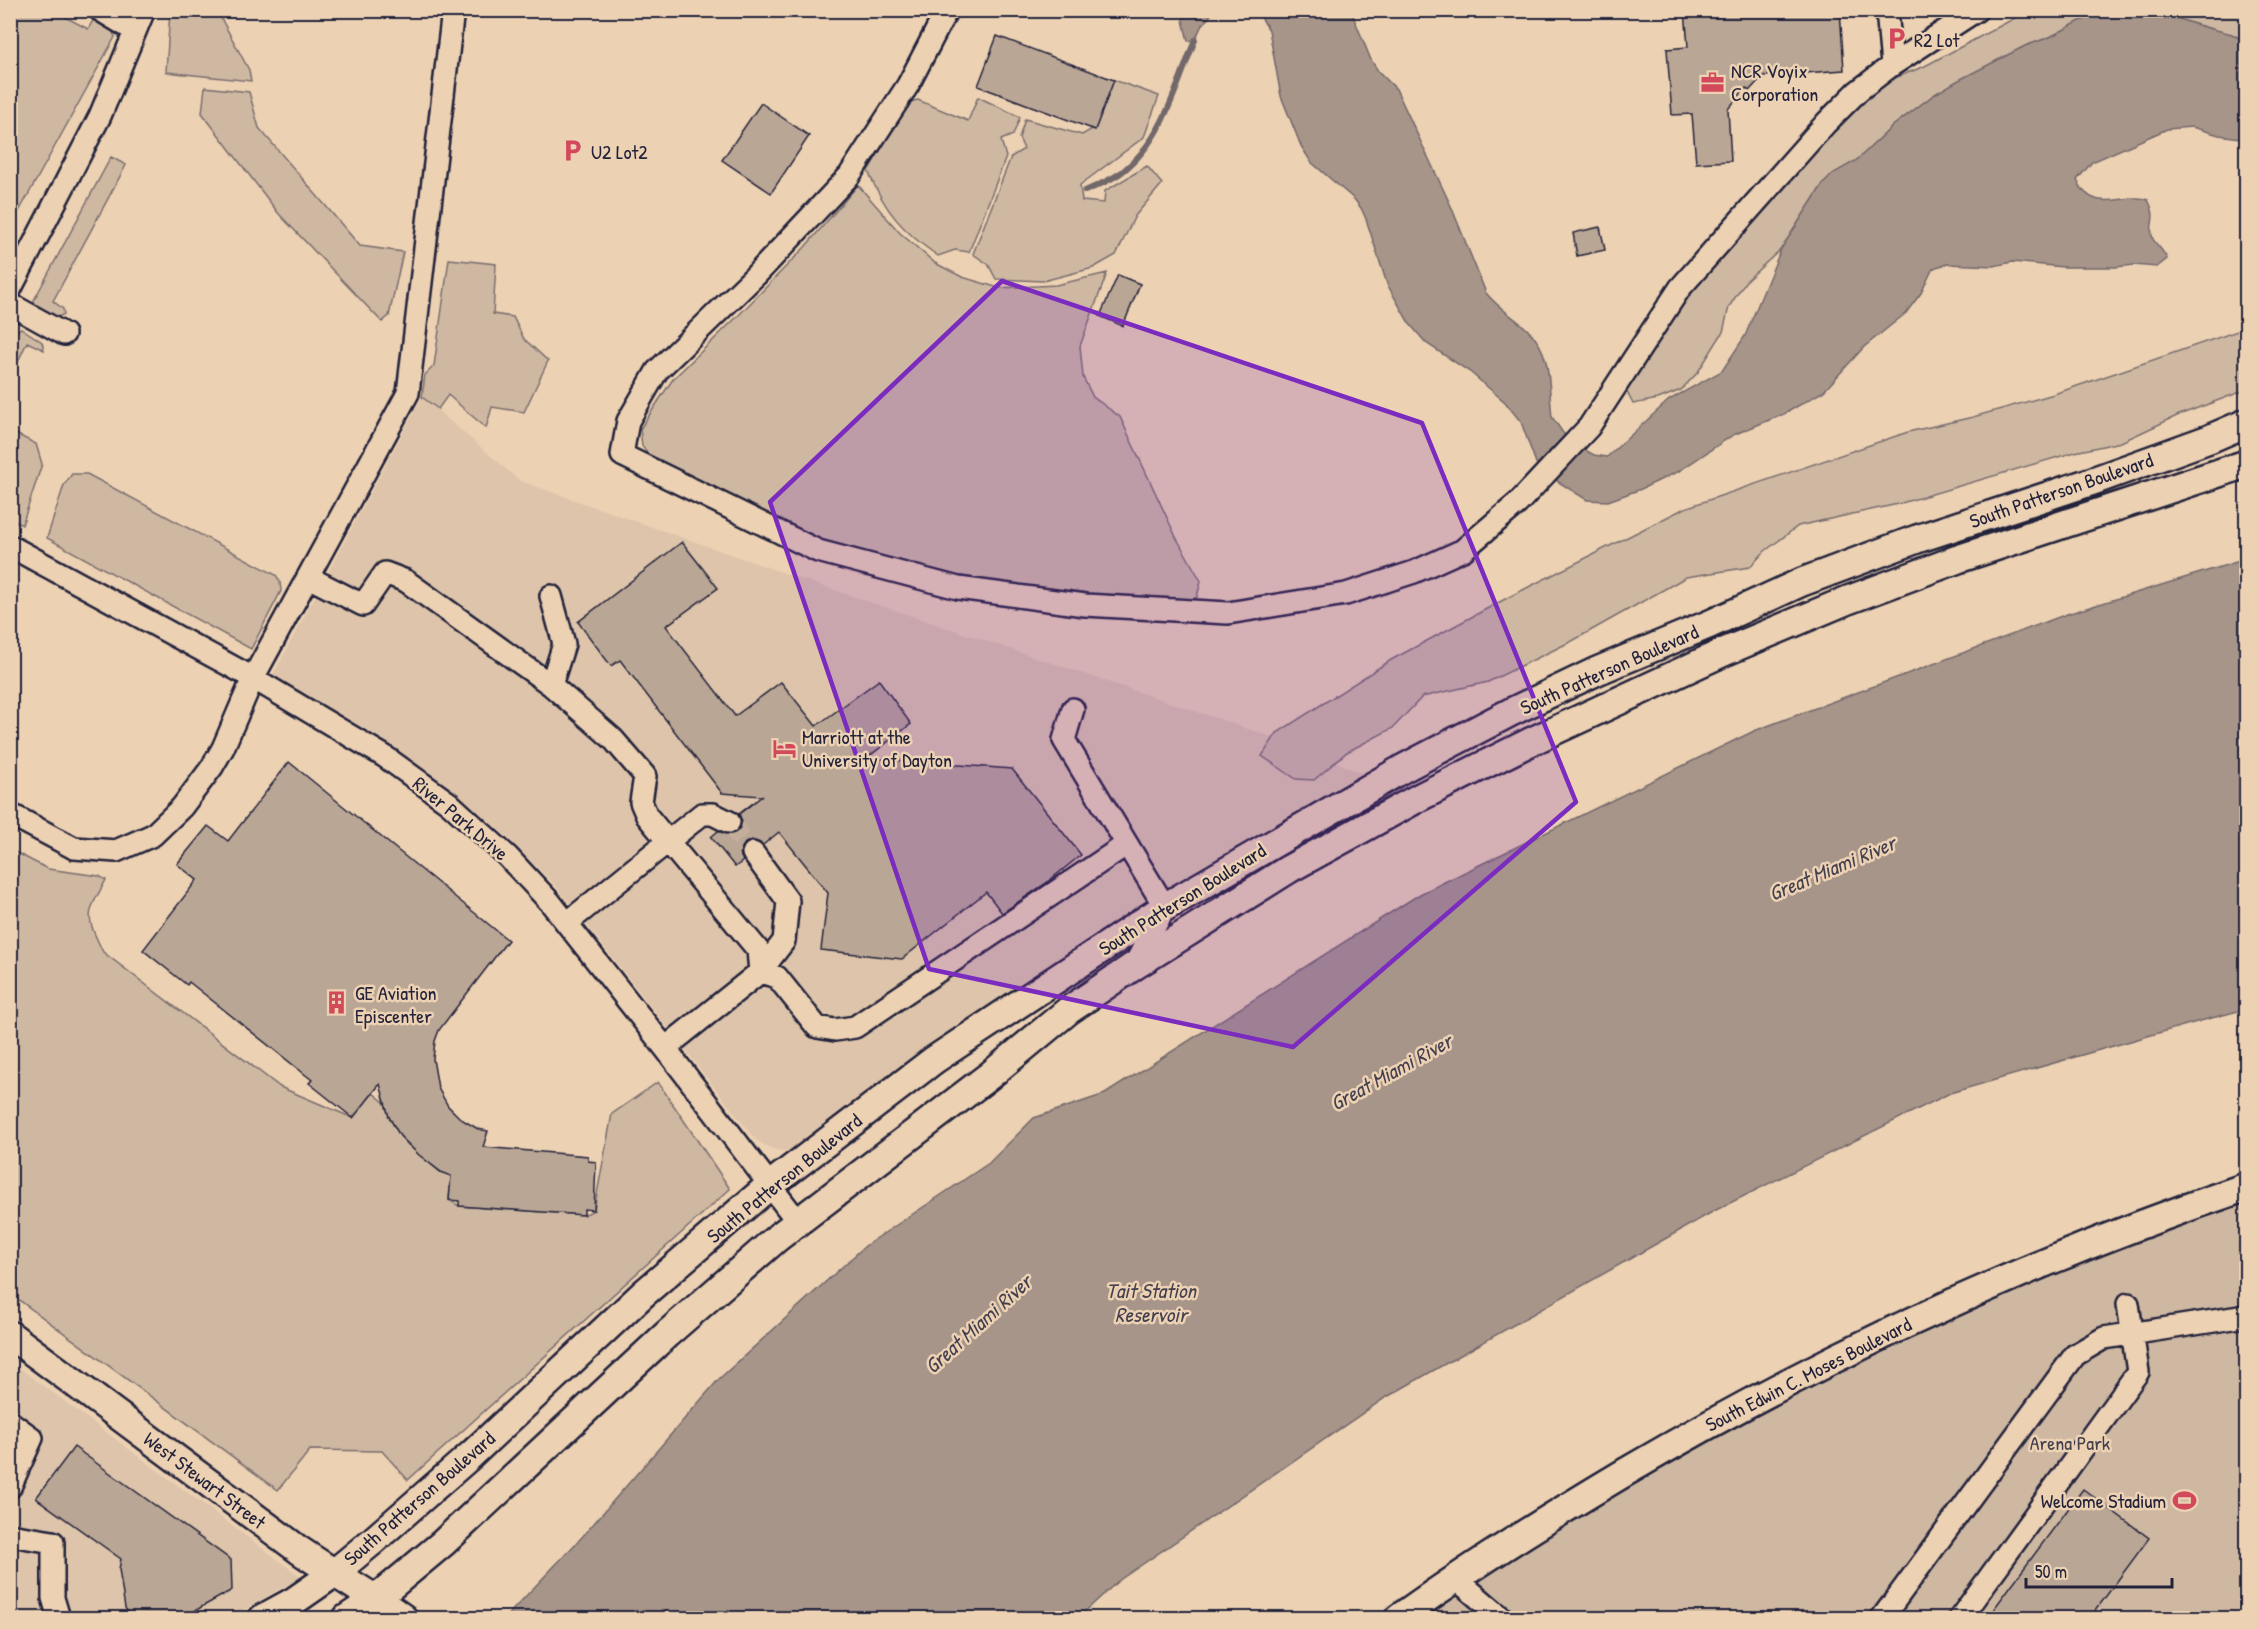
<svg xmlns="http://www.w3.org/2000/svg" width="2257" height="1629" font-family="'Patrick Hand',sans-serif">
<style>
.built{fill:#ddc4aa}
.green{fill:#cfb8a2;stroke:#786d6e;stroke-width:1.5}
.water{fill:#a7958a;stroke:#72676a;stroke-width:1.5}
.lines{fill:none;stroke-linecap:round;stroke-linejoin:round}
.stream{stroke:#72676a;stroke-width:6}
.building{fill:#baa695;stroke:#22223b;stroke-width:1.5}
.minor-tunnel{stroke:#c4ae9b;stroke-width:21;stroke-dasharray:21 10;stroke-linecap:butt}
.minor-casing{stroke:#22223b;stroke-width:26}
.major-casing{stroke:#22223b;stroke-width:32}
.minor{stroke:#ecd1b3;stroke-width:21}
.major{stroke:#ecd1b3;stroke-width:27}
.marked{fill:#7b2cbf;fill-opacity:0.2;stroke:#7b2cbf;stroke-width:4.5;stroke-linejoin:round}
.labels{text-anchor:middle;dominant-baseline:central;stroke-width:5;stroke-linejoin:round;paint-order:stroke}
.poi-label{font-size:20px;fill:#22223b;stroke:#ecd1b3;text-anchor:start}
.street-label{font-size:20px;fill:#22223b;stroke:#ecd1b3}
.park-label{font-size:20px;fill:#454050;stroke:#ecd1b3}
.water-label{font-size:21px;font-style:italic;fill:#433f4f;stroke:#ecd1b3}
</style>
<rect width="100%" height="100%" fill="#ecd1b3"/>
<filter id="ink" filterUnits="userSpaceOnUse"><feTurbulence type="fractalNoise" baseFrequency=".0167" numOctaves="2"/><feDisplacementMap in="SourceGraphic" scale="12" xChannelSelector="R" yChannelSelector="G"/><feConvolveMatrix kernelMatrix="1 2 1 2 8 2 1 2 1" color-interpolation-filters="sRGB"/></filter>
<g filter="url(#ink)">
<path class="built" d="M422,397L520,481L801,579L1302,747L1373,778L800,1148L784,1151L772,1149L756,1140L555,885L494,825L426,770L368,730L273,675Z
M10,1361L301,1577L229,1618H11Z"/>
<path class="green" d="M11,11H54L88,29L96,15L107,20L115,37L11,226Z
M170,11H217L249,70L251,81L166,72Z
M2028,11H2124L2094,16L2050,37L2025,46L1935,94L1894,125L1857,160L1823,184L1781,249L1745,282L1729,307L1723,332L1698,372L1681,390L1658,399L1633,404L1626,390L1638,368L1703,273L1781,191L1834,130L1885,82L1925,66Z
M2156,11H2246V42C2218,28 2185,23 2156,11Z
M1114,80L1159,96L1144,137L1080,185L1082,201L1104,203L1105,191L1147,166L1162,184L1135,216L1116,255L1093,268L1043,281L996,279L988,264L973,254L1011,157L1024,149L1019,138L1025,119L1082,135L1096,127Z
M205,87L249,92L259,128L360,246L403,252L389,316L382,322L279,214L202,113Z
M978,97L1020,117L1013,135L1001,140L1006,157L969,252L955,250L938,256C902,231 885,211 868,171L909,102L918,100L968,121Z
M111,157L126,165L53,301L63,309L64,314L56,318L35,305L34,300Z
M858,185L900,233L935,263L962,277L999,288L1056,285L1107,273L1080,346L1083,377L1093,397L1120,417L1176,537L1201,581L1197,597L1181,605L962,579L817,538L656,465L642,446L640,429L673,379L737,317L805,247Z
M449,259L496,264L493,314L513,317L524,339L548,361L524,412L492,407L486,428L448,395L438,409L422,397L425,375L434,366Z
M21,328L42,342L44,350L27,342L11,377C10,362 5,335 21,328Z
M2246,328V390L2179,415L2121,442L2075,452L1898,504L1798,526L1765,551L1750,567L1686,577L1574,640L1488,682L1422,697L1393,728L1347,752L1314,780L1296,779L1262,756L1277,733L1391,660L1509,597L1685,508L1908,432L1973,417L2054,394Z
M10,431L36,444L42,464L22,525L11,519Z
M72,474H87L276,575L280,582L281,591L251,649L47,538L64,485Z
M11,850L48,869L99,876L106,880C86,915 85,915 103,952L280,1087L353,1118L373,1093L385,1103L389,1117L400,1136L408,1145L440,1172L451,1176L449,1200L459,1206L584,1215L594,1210L612,1114L658,1082L730,1189L408,1480L382,1451L310,1450L278,1490L11,1294Z
M2246,1187V1618H1399L1697,1430Z"/>
<path class="water" d="M1186,11H1214L1201,27L1195,40L1188,41L1183,20Z
M1257,11H1351L1371,60L1378,71L1396,89L1451,206L1486,293C1498,308 1514,317 1528,330C1553,354 1548,386 1552,417L1563,433L1583,449L1594,455L1607,457L1669,400L1722,371L1745,336L1781,249L1823,184L1834,173L1857,160L1894,125L1935,94L1957,81L2025,46L2050,37L2080,21L2094,16L2124,11H2156L2200,26L2232,34L2246,42V139L2219,135L2192,127L2167,129L2092,162L2077,180C2093,217 2127,191 2148,200C2159,220 2147,225 2153,239C2156,245 2163,249 2167,259L2157,267L2134,265L2116,267H2063L2012,262L1994,266L1947,264L1936,267L1932,270L1921,293L1906,313L1864,347L1824,391L1784,414L1733,435L1679,471L1641,489L1608,501L1587,500L1549,476L1536,463L1521,422L1505,402L1470,372L1426,343L1409,323L1387,284L1366,219L1361,208L1354,199L1311,162L1301,146L1281,96L1269,30Z
M2246,559V1009L2193,1023L1950,1093L1714,1211L1385,1398L1118,1581L1078,1618H505L582,1537L719,1379L865,1246L989,1163L1034,1118L1105,1094L1420,894L1754,731L2067,614Z"/>
<g class="lines">
<path class="stream" d="M1085,191C1097,186 1111,180 1122,172C1163,140 1176,87 1195,40"/>
</g>
<path class="building" d="M1685,10H1840L1844,70L1763,76L1749,91L1746,88L1728,109L1731,161L1696,163L1692,114L1672,115L1667,49L1688,47Z
M997,36L1114,80L1095,130L978,86Z
M761,103L809,136L771,193L722,160Z
M1600,227L1605,250L1577,256L1573,233Z
M1118,275L1140,284L1123,326L1100,316Z
M682,542L718,588L666,626L735,716L781,682L816,726L879,680L911,724L867,758L1012,769L1081,855L1046,883L1002,913L986,892L902,959L821,950L828,893L779,832L763,845L752,840L745,843L740,854L743,861L735,867L711,837L718,831L729,835L736,832L742,822L739,814L762,796L722,793L620,660L611,666L578,622Z
M289,762L508,940L439,1030L435,1041L433,1059L438,1088L448,1106L461,1119L478,1129L488,1131L483,1147L588,1156V1161L596,1162L594,1210L584,1209V1215L459,1206V1201L449,1200L451,1176L441,1172L419,1155L400,1136L389,1117L380,1084L353,1118L309,1083L312,1080L189,982L187,985L143,950L197,880L177,864L208,826L228,841Z
M74,1447L231,1560L232,1590L182,1618H132L125,1608L119,1569L121,1559L36,1498Z
M2083,1489L2149,1538L2090,1618H1987Z"/>
<g class="lines">
<path class="minor-tunnel" d="M729,822L753,853"/>
<defs>
<path id="minor" d="M100,10L135,31
M947,10L908,85L849,176L756,275L657,371L628,421L622,455L818,551L958,588L1085,605L1228,613L1346,594L1414,572L1463,550L1518,503L1589,427L1680,288L1826,123L1858,91L1892,65L1977,10
M1887,10L1892,65
M10,290L100,116L144,10
M10,304L64,334
M10,546L253,678L384,756L449,803L507,856L550,902L665,1048L798,1222
M308,577L363,605L385,573L406,581L551,685L613,739L645,776L641,802L647,816L758,950L760,972
M551,685L564,644L551,596
M1073,709L1064,740L1165,907L1134,966
M10,814L74,848L116,851L153,835L182,807L212,767L223,748L253,678L408,393L453,10
M753,853L788,901L784,941L760,972
M567,923L702,814H713L729,822
M665,1048L760,972L777,977L817,1027L835,1030L855,1027L1127,844
M10,1422L32,1438L10,1487
M10,1535L53,1542V1598L59,1618
M1455,1578L1502,1618
M1882,1618L2075,1355L2104,1338L2246,1316
M1960,1618L2138,1372L2128,1304"/>
<path id="major" d="M10,1335L299,1550C334,1574 370,1594 403,1618
M263,1618L294,1601L333,1574L374,1540L471,1455L643,1294L769,1186L934,1060L1165,907L1404,768L1511,712L1597,671L1710,624L1802,582L1917,539L2090,482L2209,439L2246,423
M347,1618L377,1598L443,1543L667,1334L777,1238L989,1076L1069,1010L1134,966L1289,869L1420,797L1530,742L1724,652L1848,600L1958,559L2246,464
M1399,1618C1471,1566 1547,1519 1624,1473C1823,1356 2028,1261 2246,1187"/>
</defs>
<use href="#minor" class="minor-casing"/>
<use href="#major" class="major-casing"/>
<use href="#minor" class="minor"/>
<use href="#major" class="major"/>
</g>
</g>
<path class="marked" d="M1002,281L1422,423L1576,802L1293,1047L929,969L770,502Z"/>
<defs>
<symbol id="parking-bare" viewBox="-9 -9 18 18"><path d="M-3.5-5.5H1a3.5 3.5 0 0 1 0 7H-1V5.5H-3.5ZM-1-3.4V-.6H.8a1.4 1.4 0 0 0 0-2.8Z" fill="#d1495b" stroke="#ecd1b3" stroke-width="2.5" paint-order="stroke"/></symbol>
<symbol id="office-bare" viewBox="-9 -9 18 18"><path d="M-6-3h4V-5.5h4V-3h4V5H-6ZM-1-4.5V-3h2v-1.5ZM-6 0V1H6V0Z" fill="#d1495b" stroke="#ecd1b3" stroke-width="2.5" paint-order="stroke"/></symbol>
<symbol id="hotel-bare" viewBox="-9 -9 18 18"><path d="M-6-4.5h1.5V1H6V5H4.5V3h-9V5H-6ZM-4 0a1.8 1.8 0 1 1 3.6 0ZM.5 0V-2.5h3Q6-2.5 6 0Z" fill="#d1495b" stroke="#ecd1b3" stroke-width="2.5" paint-order="stroke"/></symbol>
<symbol id="building-bare" viewBox="-9 -9 18 18"><path d="M-4-6H4V6H1V3H-1V6H-4ZM-2.5-4.3h1.7v1.8h-1.7ZM.8-4.3h1.7v1.8H.8ZM-2.5-1h1.7V.8h-1.7ZM.8-1h1.7V.8H.8Z" fill="#d1495b" stroke="#ecd1b3" stroke-width="2.5" paint-order="stroke"/></symbol>
<symbol id="stadium-bare" viewBox="-9 -9 18 18"><path d="M0-5a6.5 5 0 1 0 0 10a6.5 5 0 1 0 0-10ZM-3.5-1.8h7v3.6h-7Z" fill="#d1495b" stroke="#ecd1b3" stroke-width="2.5" paint-order="stroke"/></symbol>
</defs>
<g fill-rule="evenodd">
<use href="#parking-bare" x="1880" y="22" width="33" height="33"/>
<use href="#office-bare" x="1696" y="66" width="33" height="33"/>
<use href="#parking-bare" x="556" y="134" width="33" height="33"/>
<use href="#hotel-bare" x="768" y="732" width="33" height="33"/>
<use href="#building-bare" x="320" y="986" width="33" height="33"/>
<use href="#stadium-bare" x="2168" y="1484" width="33" height="33"/>
</g>
<g class="labels">
<g class="poi-label">
<text x="1914" y="39">R2 Lot</text>
<text x="1731" y="70">NCR Voyix<tspan x="1731" dy="23">Corporation</tspan></text>
<text x="591" y="151">U2 Lot2</text>
<text x="802" y="736">Marriott at the<tspan x="802" dy="23">University of Dayton</tspan></text>
<text x="355" y="992">GE Aviation<tspan x="355" dy="23">Episcenter</tspan></text>
<text x="2166" y="1500" text-anchor="end">Welcome Stadium</text>
</g>
<g class="street-label">
<text transform="translate(2061 490) rotate(-19)">South Patterson Boulevard</text>
<text transform="translate(1609 669) rotate(-24)">South Patterson Boulevard</text>
<text transform="translate(461 818) rotate(40)">River Park Drive</text>
<text transform="translate(1182 899) rotate(-32)">South Patterson Boulevard</text>
<text transform="translate(784 1178) rotate(-39)">South Patterson Boulevard</text>
<text transform="translate(1808 1374) rotate(-27)">South Edwin C. Moses Boulevard</text>
<text transform="translate(205 1480) rotate(37)">West Stewart Street</text>
<text transform="translate(419 1498) rotate(-41)">South Patterson Boulevard</text>
</g>
<g class="park-label">
<text x="2070" y="1442">Arena Park</text>
</g>
<g class="water-label">
<text transform="translate(1832 868) rotate(-23)">Great Miami River</text>
<text transform="translate(1391 1072) rotate(-29)">Great Miami River</text>
<text x="1151" y="1290">Tait Station<tspan x="1151" dy="24">Reservoir</tspan></text>
<text transform="translate(978 1324) rotate(-42)">Great Miami River</text>
</g>
</g>
<rect width="2257" height="1629" fill="none" stroke="#ecd1b3" stroke-width="36"/>
<rect x="18" y="18" width="2221" height="1593" fill="none" stroke="#22223b" stroke-width="2" filter="url(#ink)"/>
<path d="M2026 1578v9h146v-9" fill="none" stroke="#22223b" stroke-width="3"/>
<text x="2035" y="1578" font-size="18" fill="#22223b" stroke="#ecd1b3" stroke-width="4.5" paint-order="stroke">50 m</text>
</svg>
